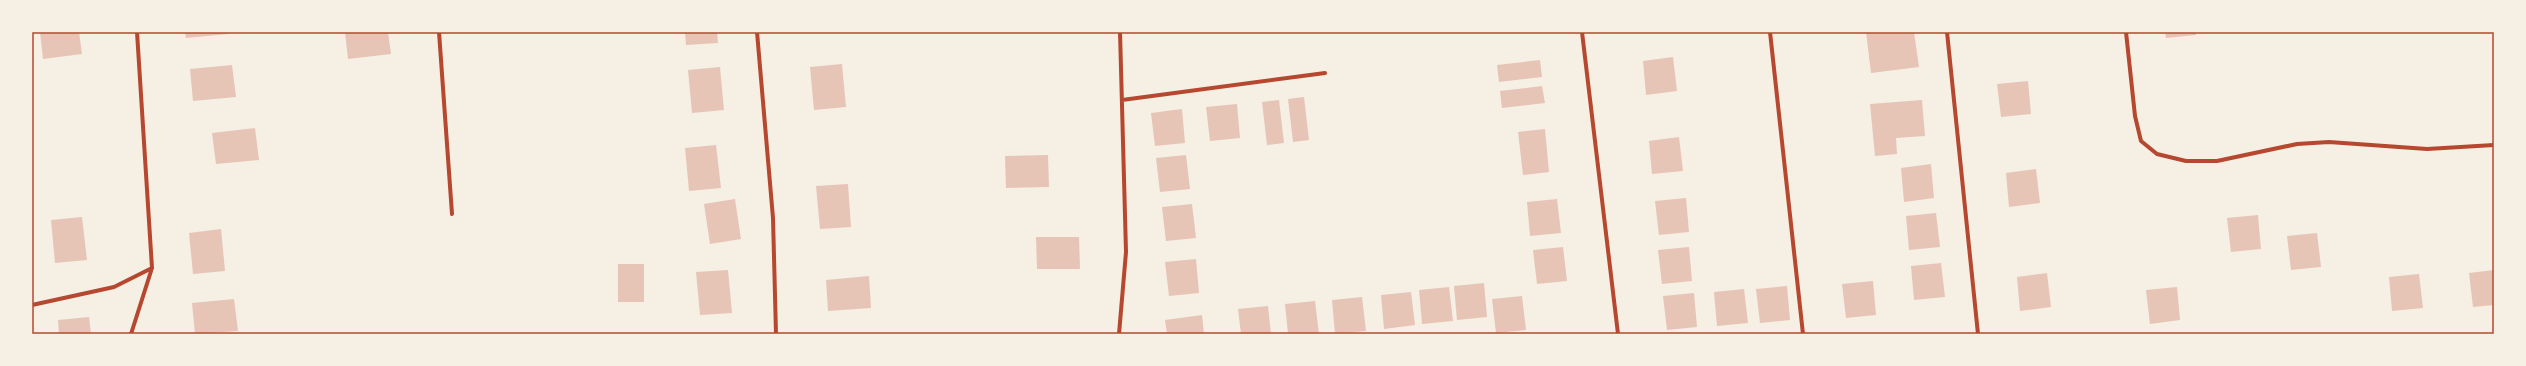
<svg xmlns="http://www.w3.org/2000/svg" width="2526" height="366" font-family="Rubik,sans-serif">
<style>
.building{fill:#e6c5b7}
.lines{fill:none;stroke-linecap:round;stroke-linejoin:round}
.minor{stroke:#b5482f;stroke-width:4}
.neatline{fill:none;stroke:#b5482f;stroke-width:1.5}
</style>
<rect width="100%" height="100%" fill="#f6efe4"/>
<path class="building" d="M40,32H79L82,54L43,59Z
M185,32H228V34L186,38Z
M345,32H388L391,54L348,59Z
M685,32H717L718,43L686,45Z
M1866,32H1914L1919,67L1871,73Z
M2165,32H2196V35L2166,38Z
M1673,57L1677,91L1646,95L1643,61Z
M1540,60L1542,77L1499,82L1497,65Z
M842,64L846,107L814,110L810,67Z
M232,65L236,97L193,101L190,69Z
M720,67L724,110L692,113L688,70Z
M2028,81L2031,114L2001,117L1997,84Z
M1542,86L1545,103L1502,108L1500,91Z
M1304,97L1309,140L1293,142L1288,99Z
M1279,100L1284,143L1267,145L1262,102Z
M1922,100L1925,136L1896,138L1897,154L1875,156L1870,104Z
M1237,104L1240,138L1210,141L1206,107Z
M1182,109L1185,143L1155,146L1151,113Z
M255,128L259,160L216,164L212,133Z
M1545,129L1549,172L1523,175L1518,132Z
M1679,137L1683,171L1652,174L1649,141Z
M716,145L721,188L689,191L685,148Z
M1048,155L1049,187L1006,188L1005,156Z
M1186,155L1190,189L1160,192L1156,158Z
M1931,164L1934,198L1904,202L1901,168Z
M2036,169L2040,203L2009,207L2006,173Z
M848,184L851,227L820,229L816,186Z
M1686,198L1689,232L1659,235L1655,201Z
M735,199L741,239L710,244L704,204Z
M1557,199L1561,233L1530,236L1527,202Z
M1192,204L1196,238L1166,241L1162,207Z
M1936,213L1940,247L1909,250L1906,216Z
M2258,215L2261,249L2231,252L2227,218Z
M82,217L87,260L55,263L51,220Z
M221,229L225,271L193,274L189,233Z
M2317,233L2321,267L2291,270L2287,236Z
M1036,237H1079L1080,269H1037Z
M1563,247L1567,281L1537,284L1533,250Z
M1689,247L1692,281L1662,284L1658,250Z
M1196,259L1199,293L1169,296L1165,262Z
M1941,263L1945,297L1914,300L1911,266Z
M618,264H644V302H618Z
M728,270L732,313L700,315L696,272Z
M2494,270V305L2473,307L2469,273Z
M2047,273L2051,307L2020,311L2017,277Z
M2419,274L2423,308L2392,311L2389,277Z
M869,276L871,308L828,311L826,280Z
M1873,281L1876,315L1846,318L1842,284Z
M1484,283L1487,317L1457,320L1454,286Z
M1787,286L1790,320L1760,323L1756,289Z
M1449,287L1453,321L1422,324L1419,290Z
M2177,287L2180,320L2150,324L2146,290Z
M1744,289L1748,323L1717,326L1714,292Z
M1411,292L1415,325L1384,329L1381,295Z
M1694,293L1697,327L1667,330L1663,296Z
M1522,296L1526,330L1496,333L1492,299Z
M1362,297L1366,331L1335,334L1332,300Z
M234,299L238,331L195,334L192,303Z
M1315,301L1319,334H1288L1285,304Z
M1268,306L1271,334H1241L1238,309Z
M1202,315L1204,334H1167L1165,320Z
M89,317L91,334H59L58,320Z"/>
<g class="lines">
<path class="minor" d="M439,32L452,214
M757,32L773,218L776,334
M1582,32L1618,334
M1770,32L1803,334
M1947,32L1978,334
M2126,32L2135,116L2141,141L2157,154L2186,161H2217L2297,144L2329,142L2427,149L2494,145
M1122,100L1325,73
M32,305L114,287L152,268
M131,334L152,268L137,32
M1119,334L1126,252L1120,32"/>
</g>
<rect width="2526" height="366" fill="none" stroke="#f6efe4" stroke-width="66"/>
<rect x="33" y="33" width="2460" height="300" class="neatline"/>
</svg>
